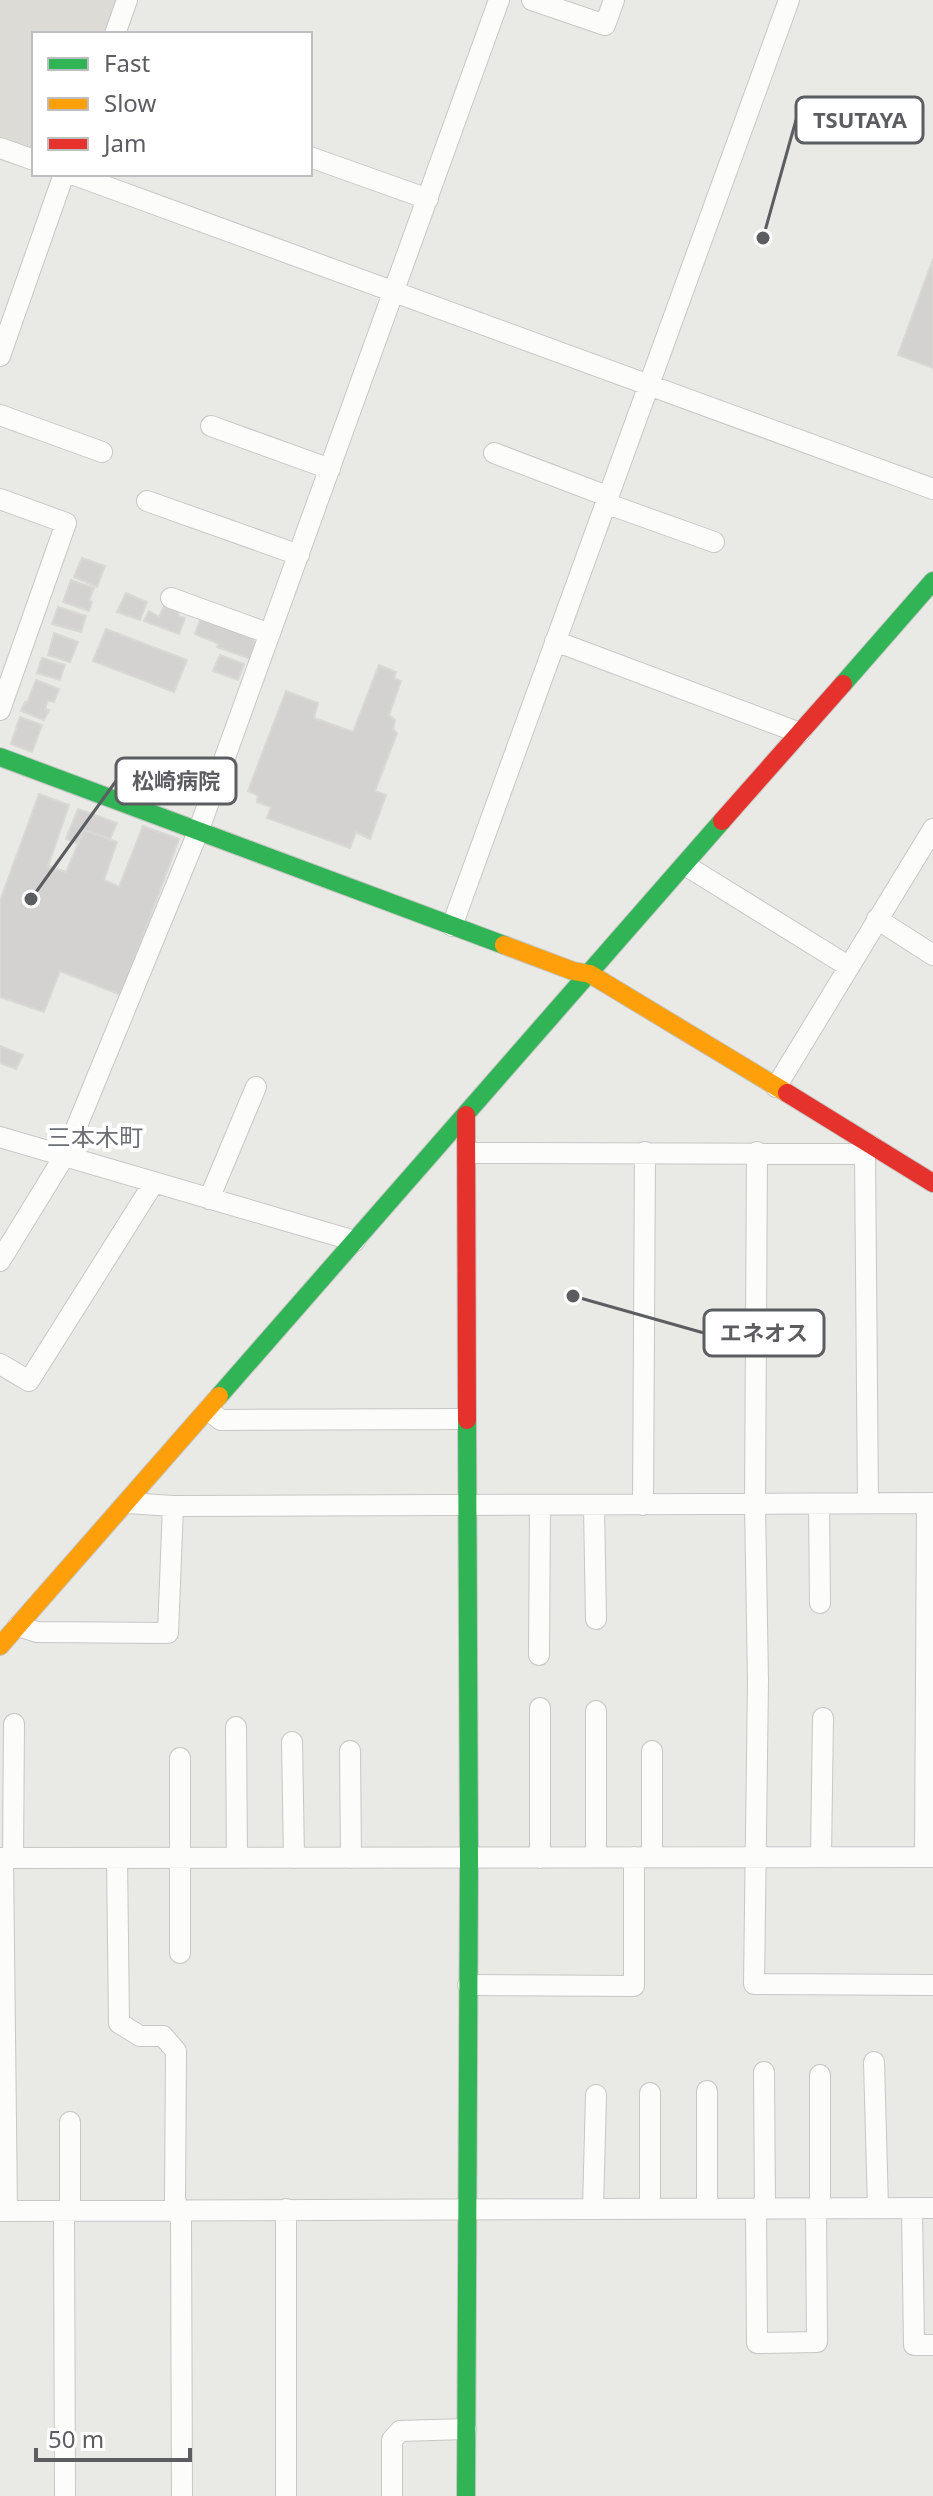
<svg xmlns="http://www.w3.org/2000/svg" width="933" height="2496" font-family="'Noto Sans','Noto Sans JP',sans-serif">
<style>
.education{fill:#dcdbd5}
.building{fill:#d3d2d0;stroke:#d8d8d4;stroke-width:2}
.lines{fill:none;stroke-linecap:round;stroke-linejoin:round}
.street-casing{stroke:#c7c7c6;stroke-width:22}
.fast-casing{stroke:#c5c5c5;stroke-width:20}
.slow-casing{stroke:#c5c5c5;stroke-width:20}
.jam-casing{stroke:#c5c5c5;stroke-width:20}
.street{stroke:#fcfcfb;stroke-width:20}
.fast{stroke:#30b455;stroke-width:18}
.slow{stroke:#ff9f0a;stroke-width:18}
.jam{stroke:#e5322d;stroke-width:18}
.labels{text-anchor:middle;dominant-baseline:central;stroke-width:8;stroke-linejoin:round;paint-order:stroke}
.quarter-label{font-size:24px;fill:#6c6f73;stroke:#fff}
.leader{fill:none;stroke:#5b5d61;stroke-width:3}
.callout-dot{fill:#5b5d61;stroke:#fff;stroke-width:3}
.callout{fill:#fff;stroke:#5b5d61;stroke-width:3}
.callout-label{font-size:22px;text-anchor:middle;font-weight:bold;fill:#5b5d61}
</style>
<rect width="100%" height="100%" fill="#e9e9e5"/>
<path class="education" d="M0,0H119L107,34H34V155L0,142Z"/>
<path class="building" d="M933,259V368L898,355Z
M82,558L105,566L97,587L74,577Z
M71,580L94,588L89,600L92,602L89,611L63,602Z
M126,593L147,602L140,620L117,612Z
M58,607L86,616L81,632L52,624Z
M164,607L179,612L178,616L185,618L179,634L144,621L149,611L159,617Z
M201,617L252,637L256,646L251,659L217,647L219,644L195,634Z
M106,629L187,660L174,692L93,661Z
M54,633L78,642L70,662L48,655Z
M220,655L244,664L238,680L213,671Z
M42,658L65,665L60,680L37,673Z
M379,665L396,672L394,678L401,681L389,715L395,720L393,729L397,733L375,791L386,795L370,839L356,832L350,848L267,818L271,807L257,802L258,796L248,791L286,691L318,703L314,718L353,732Z
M36,680L59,689L54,702L48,700L45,709L49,710L44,720L21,711L25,702L27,703Z
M20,717L42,725L32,752L11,744Z
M39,794L69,805L48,866L66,872L84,830L117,842L104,880L119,887L143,826L179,839L121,995L60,971L44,1012L0,997V901Z
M78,809L117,823L110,839L84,830L77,843L66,839Z
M0,1046L23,1055L16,1069L0,1063Z"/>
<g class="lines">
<defs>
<path id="street" d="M532,0L605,25L614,0
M115,34L127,0
M0,148L34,160
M310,157L428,199
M72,174L933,489
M0,356L64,174
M0,415L102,452
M211,426L330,469
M494,453L607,496
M0,499L66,523L0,710
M147,501L299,555
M605,503L714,542
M171,598L270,634
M555,641L800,733
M685,865L848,966
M877,919L933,955
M452,926L789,0
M776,1087L933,829
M0,1137L355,1241
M757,1152L755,1504L758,1681L754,1984L933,1985
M467,1153L865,1154L872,1146
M865,1154L868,1503
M209,1199L256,1087
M0,1261L65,1155L198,832L499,0
M0,1364L29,1381L153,1184
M208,1410L221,1420L466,1419
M127,1503L173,1506L933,1503
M819,1504L820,1603
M643,1505L645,1152
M594,1506L596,1619
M18,1626L37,1632L168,1633L173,1506
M539,1655L540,1506
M540,1708V1858
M236,1727L237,1858
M292,1742L294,1858
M350,1751L351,1858
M180,1758V1953
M821,1856L823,1718
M596,1857V1711
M652,1857V1751
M925,1857L927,1503
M0,1858L933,1857
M3,1858L7,2211
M13,1858L14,1724
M117,1858L119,2023L140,2036H163L176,2051L175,2199L181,2222L182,2496
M468,1985L634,1986V1857
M874,2062L878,2208
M764,2072L765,2208
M820,2075V2208
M707,2091V2208
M650,2093V2209
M756,2208L757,2343L817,2342L816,2208
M912,2208L914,2345H933
M286,2209V2496
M593,2209L596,2095
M0,2211L933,2208
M64,2211L65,2496
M70,2211V2122
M392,2496V2440L400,2431L466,2429"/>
<path id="fast" d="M843,684L933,581
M0,757L504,945
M219,1396L722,821
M466,2496L469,1858L467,1420"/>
<path id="slow" d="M504,945L573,971L590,974L787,1093
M0,1646L219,1396"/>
<path id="jam" d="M722,821L843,684
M787,1093L933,1183
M466,1115L467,1420"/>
</defs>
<use href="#street" class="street-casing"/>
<use href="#fast" class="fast-casing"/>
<use href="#slow" class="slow-casing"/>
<use href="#jam" class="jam-casing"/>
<use href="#street" class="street"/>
<use href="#fast" class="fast"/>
<use href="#slow" class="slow"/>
<use href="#jam" class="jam"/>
</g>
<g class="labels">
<g class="quarter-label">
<text x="95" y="1136">三本木町</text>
</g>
</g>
<path class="leader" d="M763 238L796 120M31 899L116 781M573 1296L704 1333"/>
<g class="callout-dot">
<circle cx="763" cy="238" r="8"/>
<circle cx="31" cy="899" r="8"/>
<circle cx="573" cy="1296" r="8"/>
</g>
<g class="callout">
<rect x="796" y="97" width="127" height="46" rx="8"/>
<rect x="116" y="758" width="120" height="46" rx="8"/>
<rect x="704" y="1310" width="120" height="46" rx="8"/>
</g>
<g class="callout-label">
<text x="860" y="128">TSUTAYA</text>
<text x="176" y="789">松崎病院</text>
<text x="764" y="1341">エネオス</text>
</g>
<rect x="32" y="32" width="280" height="144" fill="#ffffff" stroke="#bdbec0" stroke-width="2"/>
<rect x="48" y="58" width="40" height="12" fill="#30b455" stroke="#bdbec0" stroke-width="2"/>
<text x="104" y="72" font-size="24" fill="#5b5d61">Fast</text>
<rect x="48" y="98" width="40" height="12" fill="#ff9f0a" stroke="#bdbec0" stroke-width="2"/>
<text x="104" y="112" font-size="24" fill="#5b5d61">Slow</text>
<rect x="48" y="138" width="40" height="12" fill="#e5322d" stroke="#bdbec0" stroke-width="2"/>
<text x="104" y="152" font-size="24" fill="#5b5d61">Jam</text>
<path d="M36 2448v12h154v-12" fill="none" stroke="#5b5d61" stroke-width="4"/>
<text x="48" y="2448" font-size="24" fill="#5b5d61" stroke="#ffffff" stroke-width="6" paint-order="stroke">50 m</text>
</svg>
